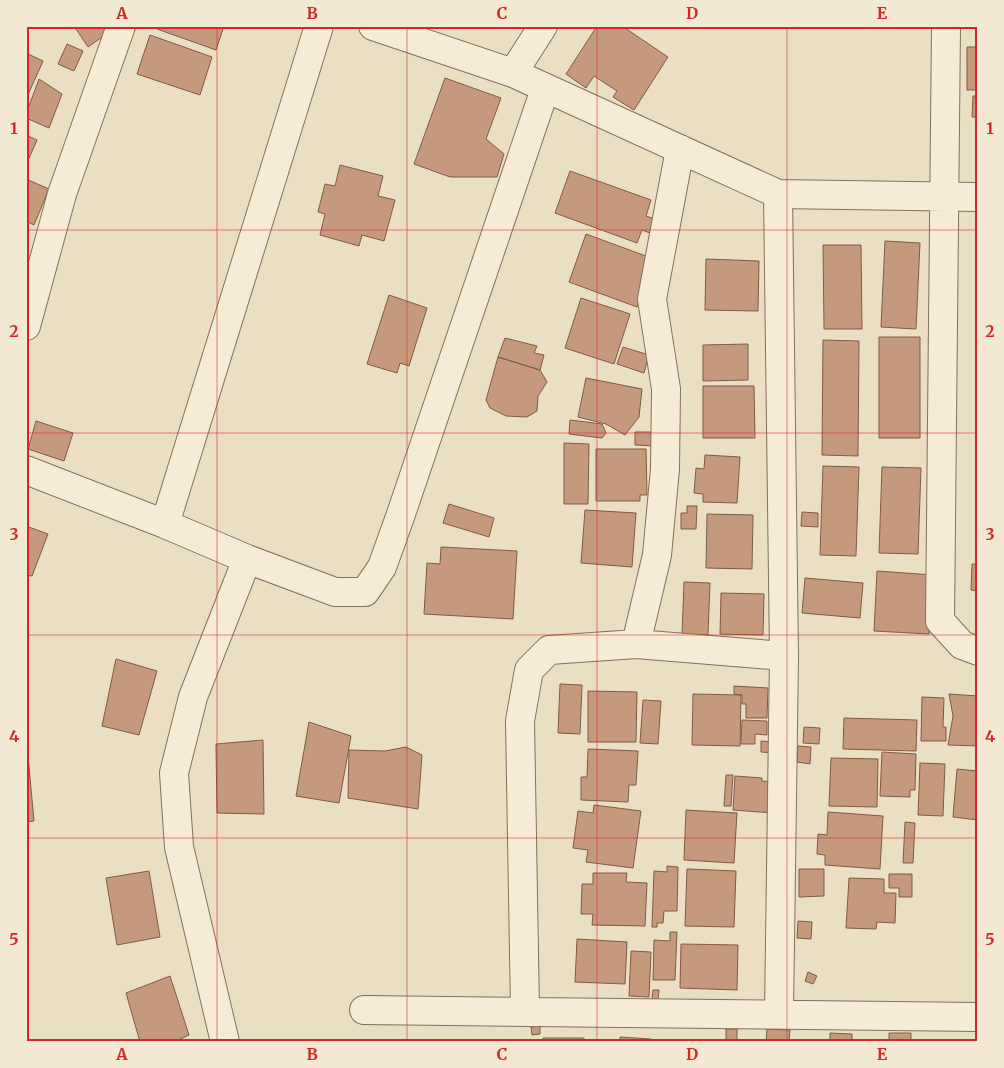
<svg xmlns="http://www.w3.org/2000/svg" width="1004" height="1068" font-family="Merriweather,serif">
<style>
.building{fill:#c59a7c;stroke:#805b43}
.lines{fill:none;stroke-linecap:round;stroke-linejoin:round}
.minor-casing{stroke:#83705c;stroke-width:30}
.minor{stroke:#f6ecd6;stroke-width:28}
.grid{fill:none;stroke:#d62828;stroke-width:1;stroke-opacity:0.55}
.neatline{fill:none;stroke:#d62828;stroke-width:2}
.grid-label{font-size:16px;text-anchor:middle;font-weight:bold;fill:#d62828}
</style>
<rect width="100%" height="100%" fill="#eadec3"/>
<path class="building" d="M74,26H114L115,28L88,47Z
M158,26H224L216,50L157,29Z
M597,26H622L668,57L634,110L613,97L617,91L594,76L586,88L566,74Z
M150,35L212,57L200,95L137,74Z
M67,44L83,51L74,71L58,64Z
M967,47H978V90H967Z
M26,53L43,61L27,97H26Z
M445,78L501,98L486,139L504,154L497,177H450L414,164Z
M39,79L62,94L49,128L26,118V114Z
M973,96H978V117H972Z
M26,135L37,140L26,165Z
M340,165L383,176L378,196L395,200L384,241L362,235L359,246L320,235L325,214L318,212L325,184L335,186Z
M570,171L651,200L646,216L655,219L650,233L642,230L637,243L555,213Z
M26,179L49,189L34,225L26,221Z
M586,234L654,259L637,307L569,282Z
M885,241L920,243L916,329L881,327Z
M823,245H861L862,329H824Z
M706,259L759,261L758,311L705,310Z
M389,295L427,308L409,366L400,363L397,373L367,364Z
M581,298L630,314L614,364L565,348Z
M879,337H920V438H879Z
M505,338L537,346L534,353L544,355L540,370L498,357Z
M823,340L859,341L858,456L822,455Z
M748,344V380L703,381V345Z
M623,347L649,355L644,373L617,364Z
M498,357L540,370L547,382L538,396L537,411L527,417L506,416L490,408L486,400Z
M586,378L642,389L639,417L625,435L606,424L578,417Z
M703,386H754L755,438H703Z
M570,420L602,424L606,433L602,438L569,434Z
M36,421L73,433L64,461L28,449Z
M635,432H652L651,436H657L656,446L635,445Z
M564,443L589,444L588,504H564Z
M596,449H646L647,495H640V501H596Z
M705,455L740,457L737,503L703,502V494L694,493L696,468L704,469Z
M823,466L859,467L856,556L820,555Z
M882,467L921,468L918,554L879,553Z
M449,504L494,518L489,537L443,523Z
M687,506H697L696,529H681V513H687Z
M585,510L636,513L632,567L581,563Z
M802,512L818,513V527L801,526Z
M707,514L753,515L752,569L706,568Z
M26,526L48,534L32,576L26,575Z
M441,547L517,551L513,619L424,614L427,563L440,564Z
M972,564H978V591L971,590Z
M877,571L933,575L929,634L874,631Z
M805,578L863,583L860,618L802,613Z
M684,582L710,583L708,635H682Z
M721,593L764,594L763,635L720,634Z
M116,659L157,671L139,735L102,726Z
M560,684L582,685L580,734L558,733Z
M734,686L768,688L767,718H746V704H742V695L734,694Z
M588,691L637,692L636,742H588Z
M693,694L741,695L740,746L692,745Z
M949,694L978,696V746L948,745L953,716Z
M922,697L944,698L943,727H946V741H921Z
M643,700L661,701L658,744L640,743Z
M844,718L917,720L916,751L843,749Z
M742,720L767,721V735L755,734V744H741Z
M309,722L351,736L339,803L296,796Z
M804,727L820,728L819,744L803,743Z
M26,734L34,821L26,822Z
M263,740L264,814L217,813L216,744Z
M761,741L774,742L773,753L761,752Z
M798,746L811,747L810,764L797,762Z
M406,747L422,755L418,809L348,798L349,750L385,751Z
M588,749L638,751L636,785H629L628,802L581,800V777H587Z
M882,752L916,754L915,790H910V797L880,796Z
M831,758L878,759L877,807L829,806Z
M920,763L945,764L943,816L918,815Z
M957,769L978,771V820L953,817Z
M726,775H733L731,806H724Z
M735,776L762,778V781L775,782L773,813L733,810Z
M594,805L641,811L633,868L586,862L588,850L573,848L578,811L593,813Z
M686,810L737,813L734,863L684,860Z
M828,812L883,816L880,869L825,865V855L817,854L818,834L827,835Z
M905,822L915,823L913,863H903Z
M667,866L678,867L677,911H664L663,923H657V927H652L654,871L667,872Z
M687,869L736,871L734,927L685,926Z
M799,869H824V896L799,897Z
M149,871L160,937L117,945L106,878Z
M593,873H627L626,882L647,883L645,926L592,925L593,914H581L582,884H593Z
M889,874H912V897H899V888H889Z
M849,878L884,879V893H896L895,923L877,922L876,929L846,928Z
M798,921L812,922L811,939L797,938Z
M670,932H677L675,980H653L654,940L670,941Z
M577,939L627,942L625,984L575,982Z
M681,944L738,945L737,990L680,988Z
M631,951L651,952L649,997L629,996Z
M808,972L817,976L813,984L805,981Z
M170,976L189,1035L174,1042H140L126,993Z
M653,990H659L658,1000L652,999Z
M540,1026V1034L532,1035L531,1027Z
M726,1029H737V1042H726Z
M767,1029L790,1030L789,1042H766Z
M830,1033L852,1034V1042H830Z
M889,1033H911V1042H889Z
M620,1037L651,1039V1042H620Z
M543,1038H584V1042H543Z"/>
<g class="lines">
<defs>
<path id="minor" d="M373,26L513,73L778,194L978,197
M946,26L940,621L962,645L978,651
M513,73L543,26
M778,194L784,656L779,1014
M26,326L62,194L121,26
M26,470L165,524L247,559L335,592H365L382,567L401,514L545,89
M165,524L319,26
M636,644L657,555L665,469L666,389L652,299L680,149
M364,1010L978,1017
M525,1011L520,721L529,670L549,650L636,644L784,656
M225,1042L179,847L174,773L193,697L247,559"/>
</defs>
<use href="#minor" class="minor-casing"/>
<use href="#minor" class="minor"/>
</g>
<path class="grid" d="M217,26V1042M407,26V1042M597,26V1042M787,26V1042M26,230H978M26,433H978M26,635H978M26,838H978"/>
<rect width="1004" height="1068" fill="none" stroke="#f2e9d2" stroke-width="55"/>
<rect x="28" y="28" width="948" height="1012" class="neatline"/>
<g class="grid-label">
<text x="122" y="19">A</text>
<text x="312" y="19">B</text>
<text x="502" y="19">C</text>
<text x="692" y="19">D</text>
<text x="882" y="19">E</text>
<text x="14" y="134">1</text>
<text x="990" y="134">1</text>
<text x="14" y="337">2</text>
<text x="990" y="337">2</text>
<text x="14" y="540">3</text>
<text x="990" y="540">3</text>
<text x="14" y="742">4</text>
<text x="990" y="742">4</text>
<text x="14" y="945">5</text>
<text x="990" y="945">5</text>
<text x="122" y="1060">A</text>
<text x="312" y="1060">B</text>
<text x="502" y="1060">C</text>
<text x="692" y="1060">D</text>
<text x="882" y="1060">E</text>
</g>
</svg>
